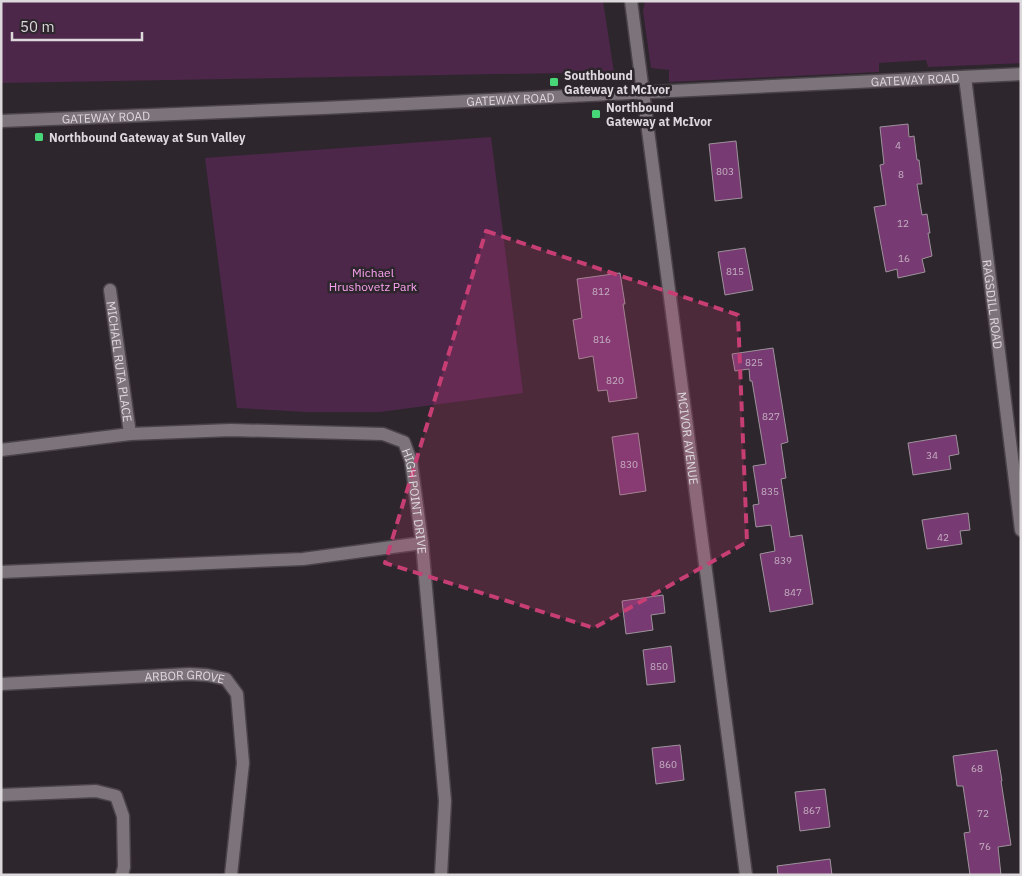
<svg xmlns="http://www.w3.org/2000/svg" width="1022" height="876" font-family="'IBM Plex Sans',sans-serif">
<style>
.green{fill:#4d274a}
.building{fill:#783a72;stroke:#9d939b}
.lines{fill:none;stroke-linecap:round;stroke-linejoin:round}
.minor-casing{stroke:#4a4349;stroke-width:15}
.minor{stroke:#7d747b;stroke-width:12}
.marked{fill:#c73e75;fill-opacity:0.2;stroke:#c73e75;stroke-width:4;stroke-dasharray:10 6;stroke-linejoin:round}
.poi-dot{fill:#48d778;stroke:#2d262c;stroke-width:2}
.labels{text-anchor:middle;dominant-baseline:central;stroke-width:5;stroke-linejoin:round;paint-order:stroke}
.number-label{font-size:10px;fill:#c4b0c2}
.poi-label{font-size:12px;font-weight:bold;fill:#ddd8dc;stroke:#2d262c;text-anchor:start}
.street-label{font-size:12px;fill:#ddd8dc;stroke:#2d262c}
.park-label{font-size:12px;fill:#fba2f1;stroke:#2d262c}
</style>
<rect width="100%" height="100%" fill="#2d262c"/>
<path class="green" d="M1,1H325L336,2L376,1H603L614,72L1,83Z
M645,1H1021V63L928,67L926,60L879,63V72L669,82V70L651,68L643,11Z
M491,137L523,393L380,412H307L237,408L205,158Z"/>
<path class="building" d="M908,124L909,137L914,136L917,160H919L922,184H917L922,215L927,214L930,233H928L932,256L922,259L925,272L898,278L897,269L886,272L874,207L886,205L880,165L884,164L880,127Z
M736,141L742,198L715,201L709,144Z
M745,248L753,290L725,295L718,252Z
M620,273L625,304H623L637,398L609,402L607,390L598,391L593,356L579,359L573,320L582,318L577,279Z
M773,348L788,442L781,444L786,478L781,479L790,537L802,535L813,604L770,612L760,554L775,551L771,525L756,527L753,505L759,504L753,466L766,464L752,381H750L749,369L735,371L732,354Z
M638,433L646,491L620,495L612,437Z
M956,435L959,454L949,456L951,469L913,475L908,443Z
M968,513L970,530L960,531L962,544L927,549L922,520Z
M663,595L665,613L651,615L653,630L626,634L622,601Z
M671,646L675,682L647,685L643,650Z
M680,745L684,780L656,784L652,748Z
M997,750L1002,781H1001L1011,845L998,847L1001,875H970L964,833L970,832L963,786H957L953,756Z
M825,789L830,827L800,831L795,792Z
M830,859L832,875H778L777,866Z"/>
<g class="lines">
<defs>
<g id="minor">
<path id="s1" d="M631,1L746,875"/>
<path id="s2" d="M965,77L1021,530"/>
<path id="s3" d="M1,121L323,108L1021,74"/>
<path id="s4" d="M110,290L130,434"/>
<path id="s5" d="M1,450L130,434L231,430L383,434L404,442L411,461L422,543L445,801L441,875"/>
<path d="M1,572L303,559L422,543"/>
<path id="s6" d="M1,684L189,674L207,675L226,679L237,694L243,763L231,875"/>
<path d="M1,795L96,791L116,796L123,816L124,867L122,875"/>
</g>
</defs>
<use href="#minor" class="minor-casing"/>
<use href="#minor" class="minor"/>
</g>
<path class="marked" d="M486,231L738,315L747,542L594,628L385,563Z"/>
<g class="poi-dot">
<rect x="549" y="77" width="10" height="10" rx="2.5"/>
<rect x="591" y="109" width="10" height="10" rx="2.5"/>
<rect x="34" y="132" width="10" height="10" rx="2.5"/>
</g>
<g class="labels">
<g class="number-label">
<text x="898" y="145">4</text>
<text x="725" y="171">803</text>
<text x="901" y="174">8</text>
<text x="903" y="223">12</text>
<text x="904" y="258">16</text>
<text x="735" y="271">815</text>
<text x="601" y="291">812</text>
<text x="602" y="339">816</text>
<text x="754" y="362">825</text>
<text x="615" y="380">820</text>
<text x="771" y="416">827</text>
<text x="932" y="455">34</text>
<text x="629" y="464">830</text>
<text x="770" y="491">835</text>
<text x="943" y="537">42</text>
<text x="783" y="560">839</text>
<text x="793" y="592">847</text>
<text x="659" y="666">850</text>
<text x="668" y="764">860</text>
<text x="977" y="768">68</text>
<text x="812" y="810">867</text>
<text x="983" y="813">72</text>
<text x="985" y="846">76</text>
</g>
<g class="poi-label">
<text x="564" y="75">Southbound<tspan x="564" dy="14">Gateway at McIvor</tspan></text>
<text x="606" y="107">Northbound<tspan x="606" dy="14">Gateway at McIvor</tspan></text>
<text x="49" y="137">Northbound Gateway at Sun Valley</text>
</g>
<g class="street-label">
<text stroke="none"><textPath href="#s3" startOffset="915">GATEWAY ROAD</textPath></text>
<text stroke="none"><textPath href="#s3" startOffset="510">GATEWAY ROAD</textPath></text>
<text stroke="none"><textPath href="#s3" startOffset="105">GATEWAY ROAD</textPath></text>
<text stroke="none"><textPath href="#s2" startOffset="229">RAGSDILL ROAD</textPath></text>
<text stroke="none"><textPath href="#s4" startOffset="72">MICHAEL RUTA PLACE</textPath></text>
<text stroke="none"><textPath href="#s1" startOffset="441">MCIVOR AVENUE</textPath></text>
<text stroke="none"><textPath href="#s5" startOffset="466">HIGH POINT DRIVE</textPath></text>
<text stroke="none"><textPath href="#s6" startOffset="184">ARBOR GROVE</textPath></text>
</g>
<g class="park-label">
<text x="373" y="272">Michael<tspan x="373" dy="14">Hrushovetz Park</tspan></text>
</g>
</g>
<rect width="1022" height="876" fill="none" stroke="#ddd8dc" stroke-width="5"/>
<path d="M12 32v8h130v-8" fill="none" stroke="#ddd8dc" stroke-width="2.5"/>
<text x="20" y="32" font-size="15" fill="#ddd8dc" stroke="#2d262c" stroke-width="4" paint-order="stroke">50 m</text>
</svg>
